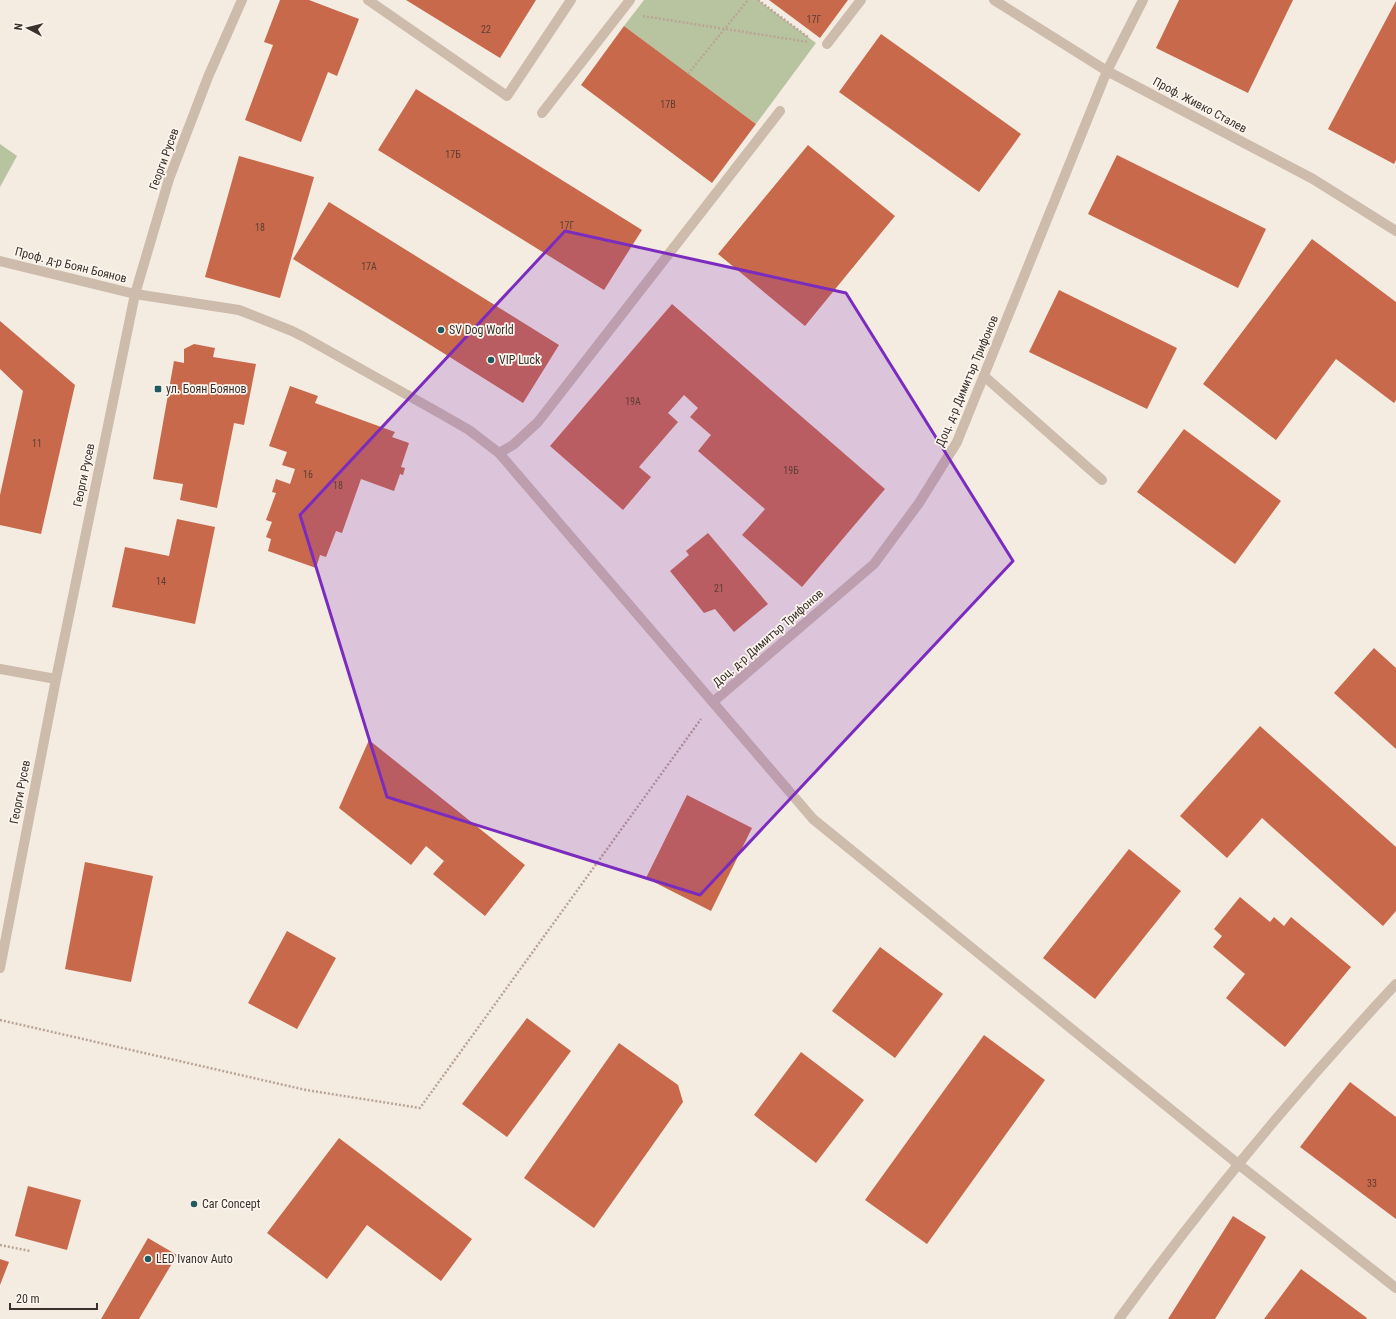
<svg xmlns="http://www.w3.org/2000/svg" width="1396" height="1319" font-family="'Roboto Condensed',sans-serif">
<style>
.green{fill:#b8c4a0}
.building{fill:#c8694b}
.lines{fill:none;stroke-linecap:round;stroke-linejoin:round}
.path{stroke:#b9a596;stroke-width:2.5;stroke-dasharray:2 2;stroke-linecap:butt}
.minor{stroke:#cdbbac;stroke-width:10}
.marked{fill:#7b2cbf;fill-opacity:0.2;stroke:#7b2cbf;stroke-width:3;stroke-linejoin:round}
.poi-dot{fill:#1f5a5e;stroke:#fbf5ee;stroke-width:1.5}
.labels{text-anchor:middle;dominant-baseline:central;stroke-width:3.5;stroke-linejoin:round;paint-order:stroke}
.number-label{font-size:10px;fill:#5e3e33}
.street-label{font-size:12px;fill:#3b302b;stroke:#fbf5ee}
.poi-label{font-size:12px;fill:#3b302b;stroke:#fbf5ee;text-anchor:start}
</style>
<rect width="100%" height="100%" fill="#f4ebe1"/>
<path class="green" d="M644,0H758L816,43L756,124L624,26Z
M0,144L17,156L0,187Z"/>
<path class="building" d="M280,0H309L359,19L337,76L328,72L301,142L245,120L273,45L264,42Z
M406,0H536L500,58Z
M769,0H848L820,38Z
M1179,0H1293L1248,93L1156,48Z
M1396,1V160L1394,164L1328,129Z
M624,26L756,124L712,183L581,85Z
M881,34L1021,134L979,192L839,92Z
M416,89L642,230L604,290L378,150Z
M808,145L895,216L805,326L718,254Z
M1117,155L1266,229L1238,288L1088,214Z
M239,156L314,177L280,298L205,277Z
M329,202L559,345L523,403L293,259Z
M1312,239L1396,302V400L1394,403L1336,359L1276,440L1203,384Z
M1059,290L1177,348L1147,409L1029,352Z
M672,304L885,489L802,587L742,535L765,509L698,451L711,435L690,417L698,408L684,395L668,413L678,422L639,467L651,477L623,510L550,446Z
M0,321L75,385L41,534L0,525V495L23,391L0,369Z
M194,344L215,348L213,357L256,364L244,425L234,423L217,508L180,500L183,484L153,479L174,361L184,363V349Z
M290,386L318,396L315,403L395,432L392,437L409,443L401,467L405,468L403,475L400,474L394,491L361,479L342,533L336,531L326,557L320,555L316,568L268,551L271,539L266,537L272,522L266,520L276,493L272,492L276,479L290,484L295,469L282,465L287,452L269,446Z
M1184,429L1281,501L1235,564L1137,492Z
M177,519L215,527L195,624L112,607L125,547L169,556Z
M708,533L768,604L734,632L715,609L704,613L670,571L689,555L686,551Z
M1374,648L1396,668V749L1334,693Z
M1260,726L1396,847V911L1383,926L1262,818L1227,858L1180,816Z
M369,740L525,865L485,916L433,874L444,861L426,846L411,865L339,808Z
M687,795L752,828L711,911L646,878Z
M1129,849L1181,891L1095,999L1043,958Z
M85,862L153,876L131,982L65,969Z
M1240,897L1270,922L1274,917L1284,926L1291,917L1351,967L1285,1047L1226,998L1245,974L1213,947L1222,936L1214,929Z
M287,931L336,958L297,1029L248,1003Z
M880,947L943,994L895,1058L832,1011Z
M527,1018L571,1051L507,1137L462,1104Z
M984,1035L1045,1080L927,1244L865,1200Z
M619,1043L678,1085L683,1102L594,1228L524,1178Z
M801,1052L864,1100L816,1163L754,1115Z
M1350,1082L1396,1117V1219L1300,1147Z
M339,1138L472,1239L441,1281L367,1225L327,1279L267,1233Z
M28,1186L81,1200L67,1250L15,1236Z
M1233,1216L1266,1237L1215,1319H1168Z
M148,1238L177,1255L139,1319H101Z
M0,1259L9,1262L0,1285Z
M1301,1269L1367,1318L1366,1319H1264Z"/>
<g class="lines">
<path class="path" d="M758,0L809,38
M643,16L808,42
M688,74L748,0
M0,1020L306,1090L420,1108L701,719
M0,1245L30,1251"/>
<path class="minor" d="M368,0L507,96L571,0
M994,0L1107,71L1313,179L1396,231
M827,44L861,0
M542,113L630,0
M0,261L135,294L239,310L292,331L304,337L443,415L469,430L499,453L813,819L1238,1164L1396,1288
M984,376L1102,480
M499,453L513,445L538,422L780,111
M0,669L56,679
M713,702L874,564L919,503L957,442L1107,71L1143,0
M0,968L56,679L135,294L169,179L208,77L242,0
M1119,1319C1204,1202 1297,1090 1396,984"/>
</g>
<path class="marked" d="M565,231L846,293L1013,561L700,895L387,797L300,515Z"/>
<g class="poi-dot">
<circle cx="441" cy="330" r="4"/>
<circle cx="491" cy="360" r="4"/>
<rect x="154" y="385" width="8" height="8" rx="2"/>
<circle cx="194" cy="1204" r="4"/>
<circle cx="148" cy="1259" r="4"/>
</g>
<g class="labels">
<g class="number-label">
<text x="814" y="19">17Г</text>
<text x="486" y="29">22</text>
<text x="668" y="104">17В</text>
<text x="453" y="154">17Б</text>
<text x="567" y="225">17Г</text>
<text x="260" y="227">18</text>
<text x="369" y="266">17А</text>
<text x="633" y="401">19А</text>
<text x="37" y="443">11</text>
<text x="791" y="470">19Б</text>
<text x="308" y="474">16</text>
<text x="338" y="485">18</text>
<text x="161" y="581">14</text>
<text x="719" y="588">21</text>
<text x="1372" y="1183">33</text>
</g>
<g class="street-label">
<text transform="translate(1200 105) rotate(28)">Проф. Живко Сталев</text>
<text transform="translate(164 159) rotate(-70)">Георги Русев</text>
<text transform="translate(71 265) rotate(14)">Проф. д-р Боян Боянов</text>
<text transform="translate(967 381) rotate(-67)">Доц. д-р Димитър Трифонов</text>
<text transform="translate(84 475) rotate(-78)">Георги Русев</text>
<text transform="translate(768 638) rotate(-41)">Доц. д-р Димитър Трифонов</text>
<text transform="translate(20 792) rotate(-79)">Георги Русев</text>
</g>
<g class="poi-label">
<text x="449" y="330">SV Dog World</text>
<text x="499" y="360">VIP Luck</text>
<text x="166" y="389">ул. Боян Боянов</text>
<text x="202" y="1204">Car Concept</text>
<text x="156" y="1259">LED Ivanov Auto</text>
</g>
</g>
<g transform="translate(28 28) rotate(277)" stroke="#fbf5ee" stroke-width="3" paint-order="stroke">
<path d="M0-3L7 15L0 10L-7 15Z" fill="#3b302b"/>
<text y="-6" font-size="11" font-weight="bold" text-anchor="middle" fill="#3b302b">N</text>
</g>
<path d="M10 1303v6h87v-6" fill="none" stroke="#3b302b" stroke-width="2"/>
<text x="16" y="1303" font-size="12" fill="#3b302b" stroke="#fbf5ee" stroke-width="3" paint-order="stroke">20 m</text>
</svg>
